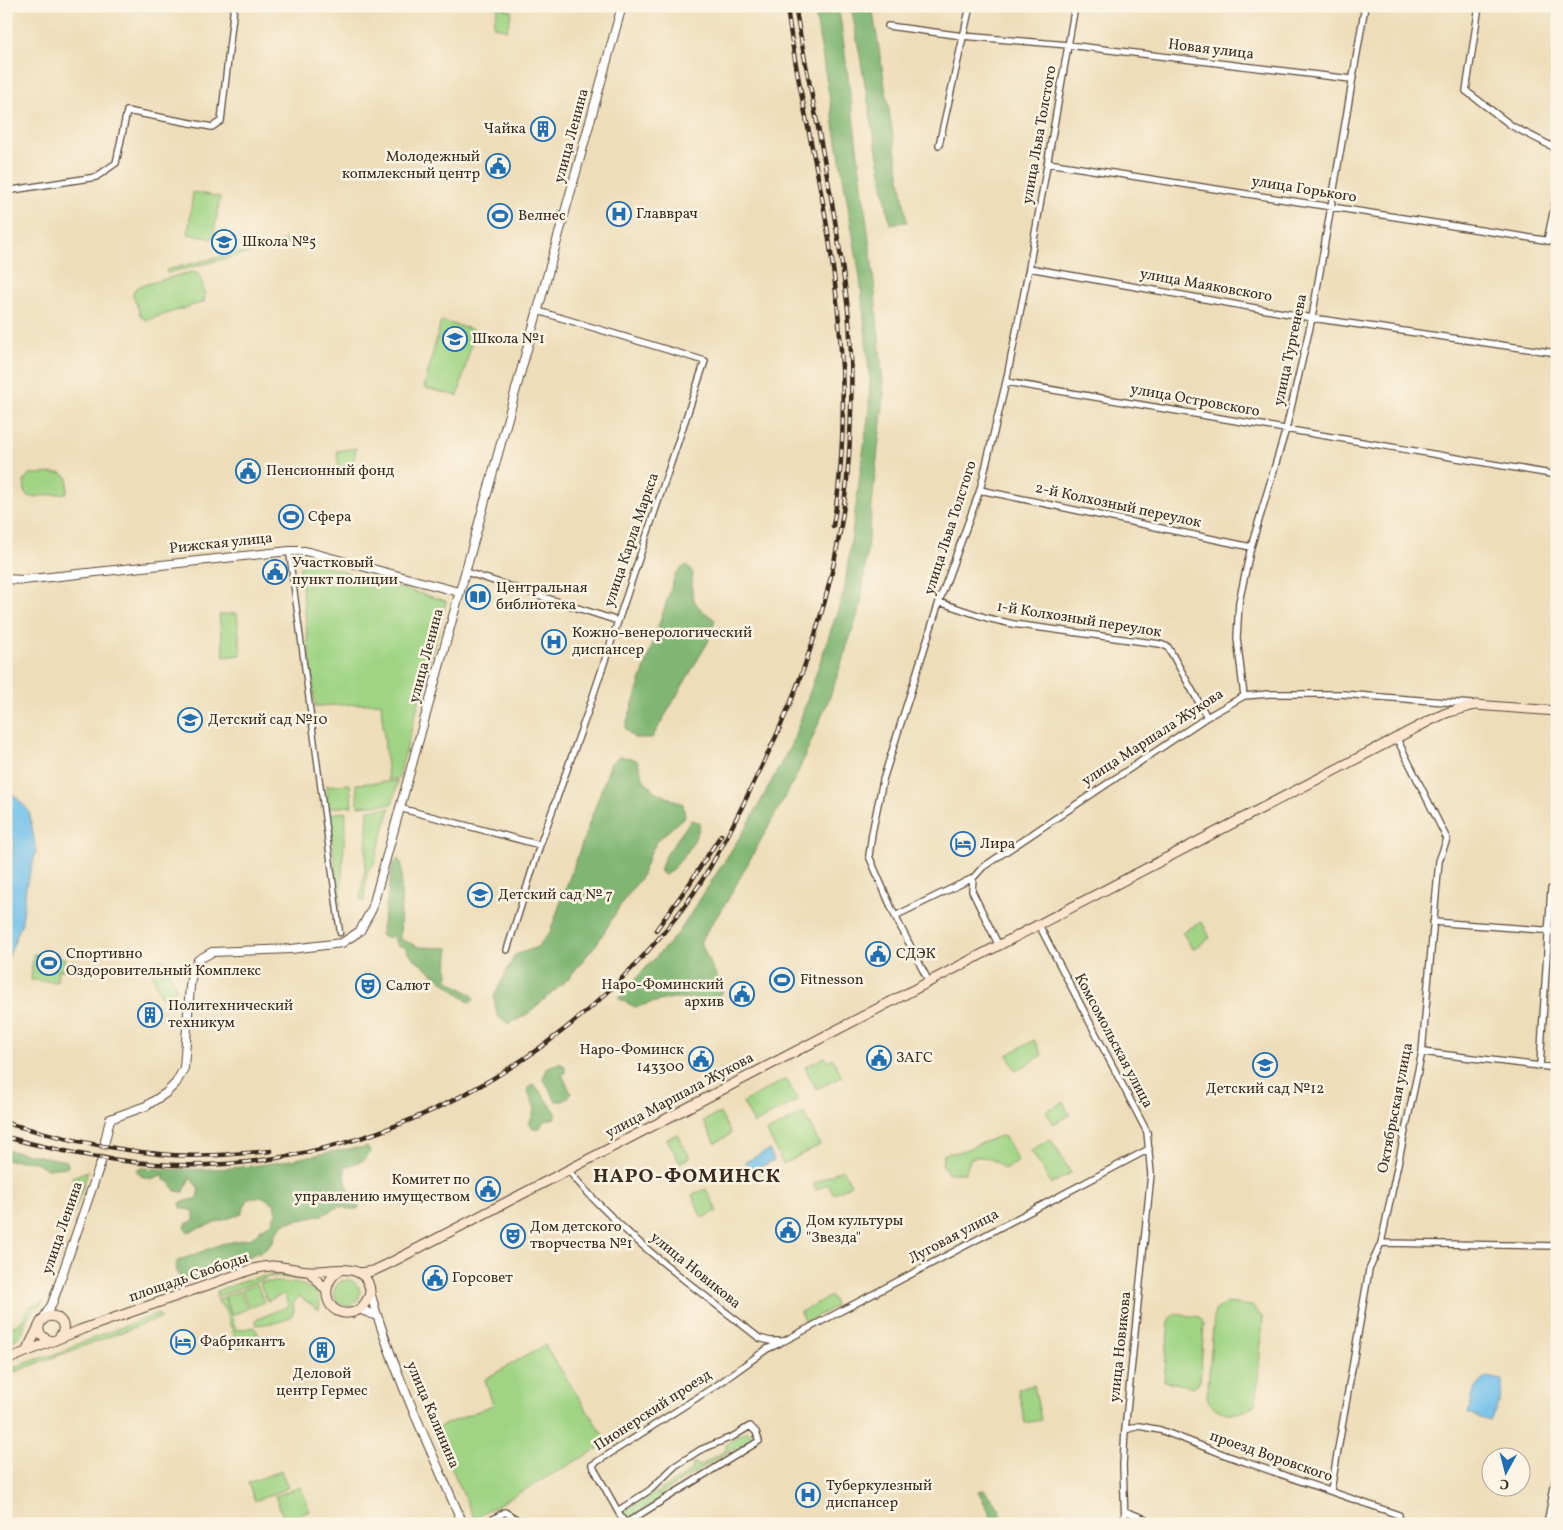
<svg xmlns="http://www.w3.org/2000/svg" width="1563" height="1530" font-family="Vollkorn,serif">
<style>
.green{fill:#a0d484;stroke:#6e7f51}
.forest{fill:#80b672;stroke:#5e7048}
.water{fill:#6fc0ea;stroke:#557584}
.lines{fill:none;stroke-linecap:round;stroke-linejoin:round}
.tertiary-tunnel{stroke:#cab99b;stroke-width:8;stroke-dasharray:8 4;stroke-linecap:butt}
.pedestrian-casing{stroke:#564535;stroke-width:7}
.minor-casing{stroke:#564535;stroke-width:8}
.tertiary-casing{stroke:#564535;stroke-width:10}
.secondary-casing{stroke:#564535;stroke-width:11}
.pedestrian{stroke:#fff;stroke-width:4.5}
.minor{stroke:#fff;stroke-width:5.5}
.tertiary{stroke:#fff;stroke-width:8}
.secondary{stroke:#fce5cf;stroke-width:9}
.rail-casing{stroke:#3b2a1e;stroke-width:4.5}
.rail{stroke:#fcf5e5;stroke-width:2.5;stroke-dasharray:8;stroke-linecap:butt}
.labels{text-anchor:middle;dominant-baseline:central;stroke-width:5;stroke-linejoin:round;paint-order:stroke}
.street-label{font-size:15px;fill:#3b2a1e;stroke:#fcf5e5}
.poi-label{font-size:15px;fill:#3b2a1e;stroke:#fcf5e5;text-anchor:start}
.district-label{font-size:20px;font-weight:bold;letter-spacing:1px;fill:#3b2a1e;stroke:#fcf5e5}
</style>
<rect width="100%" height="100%" fill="#fcf5e5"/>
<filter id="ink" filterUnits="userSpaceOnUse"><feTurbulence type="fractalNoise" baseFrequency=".02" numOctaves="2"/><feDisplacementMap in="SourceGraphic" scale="10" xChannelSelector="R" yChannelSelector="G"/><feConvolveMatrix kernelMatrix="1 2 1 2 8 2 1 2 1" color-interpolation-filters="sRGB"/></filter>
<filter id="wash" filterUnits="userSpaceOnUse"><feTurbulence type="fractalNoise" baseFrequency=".0096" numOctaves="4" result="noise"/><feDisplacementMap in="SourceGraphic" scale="20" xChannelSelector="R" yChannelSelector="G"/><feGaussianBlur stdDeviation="1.12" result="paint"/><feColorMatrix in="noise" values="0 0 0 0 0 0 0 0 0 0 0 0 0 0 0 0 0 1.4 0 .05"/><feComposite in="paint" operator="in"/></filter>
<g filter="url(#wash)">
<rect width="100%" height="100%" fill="#eeddba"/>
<path class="green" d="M498,7L512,11L507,30L493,26Z
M193,192L220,197L213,239L188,234Z
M297,238L298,241L167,273L166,270Z
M191,272L197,273C202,280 206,294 204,302L147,320L141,317L133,295L134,290L139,286Z
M441,321L475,330L458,396L424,388Z
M356,448L352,470L339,471L337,451Z
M61,473L68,478L67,493L30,497L25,494L24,481L29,474Z
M311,562L446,601L398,779L388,780L381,703L315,706L300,568L303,564Z
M237,613L241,655L224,657L219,615Z
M398,781L392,804L358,806L356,784Z
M350,784L352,806L328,808L326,786Z
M390,808L374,864L367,871L364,902L360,899L365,870L368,810Z
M346,812L340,907L329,814Z
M1202,922L1210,938L1193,949L1182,932Z
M33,954L65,958L64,970H58L57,982L31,980Z
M165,959L177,991L161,997L149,965Z
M1034,1040L1042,1055L1016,1071L1007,1055Z
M825,1057L828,1061L833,1059L842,1077L816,1089L805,1067Z
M786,1079L798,1100L754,1124L743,1102Z
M1063,1102L1070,1115L1053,1124L1046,1111Z
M720,1113L731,1134L715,1143L703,1121Z
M804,1113L820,1145L783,1164L767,1132Z
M677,1134L690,1157L680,1163L667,1139Z
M1000,1136L1005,1137L1018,1161L1004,1169C993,1159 987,1155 971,1158L965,1173H948L942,1164L944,1154L959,1152Z
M1051,1139L1071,1173L1051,1184L1031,1150Z
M843,1169L851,1185L833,1194L828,1184L816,1190L813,1184Z
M88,1171L73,1215L67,1217L65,1212L73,1208L78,1193L72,1177Z
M706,1189L717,1211L702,1218L692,1195Z
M271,1275C284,1276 299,1276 311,1281L272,1276L216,1297L217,1291L253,1278Z
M334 1293a13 13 0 1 1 26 0a13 13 0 1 1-26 0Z
M263,1282C281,1282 327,1280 319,1310L299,1296L293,1304L294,1310L292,1316L279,1322L257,1325L255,1320L289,1306L284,1294L267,1301L260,1283Z
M257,1284L264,1302L249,1308L242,1290Z
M240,1291L247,1309L232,1315L225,1296Z
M831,1296L836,1306L806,1322L800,1312Z
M224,1297L236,1330L255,1327L260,1339L239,1348L224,1309L217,1300Z
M44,1301C40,1307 34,1309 30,1314C19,1329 30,1333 6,1344V1329L20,1323L29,1307Z
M1226,1303L1252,1306L1263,1318L1256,1403C1243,1418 1214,1417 1207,1397L1214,1316L1215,1311Z
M157,1314L162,1317L6,1375V1370L43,1357L61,1353L80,1343Z
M1174,1314L1199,1317L1204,1324L1200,1381L1194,1387L1164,1381L1169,1321Z
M545,1345L608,1443L474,1518L434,1429L493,1405L485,1379Z
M1034,1385L1041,1420L1025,1423L1018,1389Z
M746,1431L754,1435V1442L740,1450L733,1449L667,1490L662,1499L658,1492L691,1471L692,1464L695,1463L700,1466L726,1450V1444Z
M281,1471L288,1488L255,1501L248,1483Z
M301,1487L310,1511L285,1521L275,1496Z
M653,1492H656L662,1500L627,1522L621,1512Z"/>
<path class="forest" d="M814,6H838L841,23L873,271L884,395L861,605L831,694L797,775L727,901L700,942L722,988V994L705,999L672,998L635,1007L618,998L679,932L750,821L793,741L844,592L869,410L870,382L860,277Z
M851,6H872L907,222L890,224Z
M686,565L693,573C690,601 693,604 715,620L708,642L652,738H634L625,728L676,573Z
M620,756L637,760L644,780L656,792L683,804L685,816L658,840L651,852L640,879L621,904L598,942L567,980L526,1015L509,1024L497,1016L494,996L515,955L537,947L550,932L611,763Z
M691,820L700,823C698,840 679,866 665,875L660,872L664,858Z
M398,859L402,864L400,939L419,947L449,948C447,960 447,969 449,981L472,995L474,1000L471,1002L467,1001L409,954L405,947L398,946L392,936L385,938L381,935L393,863Z
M559,1063L565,1066V1073L562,1075L571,1093C567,1100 564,1102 556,1101L543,1078L548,1067Z
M533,1084L543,1094L556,1113L555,1118L543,1122L540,1128L535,1130L529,1124L535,1109L527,1089Z
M367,1147L371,1153L364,1160L345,1167C344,1182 348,1193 360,1202L358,1209H348L339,1206C321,1219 305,1218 285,1223L275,1234L273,1242L266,1249L192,1281L182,1279L176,1270L177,1261L221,1244L252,1238L262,1228L271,1224L276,1213L275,1204L263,1197L248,1199L241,1214L188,1232L185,1228L186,1224L194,1220V1211L181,1208L180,1203L197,1198L199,1189L190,1177L184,1192L175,1191L170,1182L164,1180V1174L151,1179L141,1176L136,1170L142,1168C189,1171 234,1170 280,1162C309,1157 338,1149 367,1147Z
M6,1150L67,1161L68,1167L47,1169L36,1162L6,1160Z
M984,1490L999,1508L1003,1524H995L978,1491Z"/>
<path class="water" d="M6,787L29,811L36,851L26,887L22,922L6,964V907L14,840L6,823Z
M769,1150L774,1160L750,1172L745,1162Z
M1486,1377L1503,1380L1500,1400L1490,1421L1468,1414L1474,1390Z"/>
</g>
<g filter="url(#ink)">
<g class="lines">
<path class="tertiary-tunnel" d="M101,1162L105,1141"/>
<defs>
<path id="pedestrian" d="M289,551L340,933"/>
<path id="minor" d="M1479,6L1466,91L1512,126L1557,149
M888,26L963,36L1068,45L1351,79
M939,145L970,6
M1048,163L1557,242
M6,191L96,177L116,163L127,111L212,127L221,121L234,6
M1547,241L1557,194
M1029,268L1312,318L1557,353
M1006,382L1557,475
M980,490L1251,547
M466,572L618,621
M939,602L987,618L1013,624L1160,644L1168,647L1207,717
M1244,696L1237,638L1239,602L1251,547L1286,429L1312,318L1365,6
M399,808L540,845
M895,916L973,878
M1433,922L1557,931
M1039,925L1147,1132L1151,1174L1125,1430L1123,1465L1125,1524
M999,946L972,891L973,878L983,867L1207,717L1244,696L1269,694H1342L1471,704
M507,950L540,845L588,711L705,361L538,311
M929,982L895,916L869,856L872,833L883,780L939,602L980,490L1006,382L1029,268L1075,6
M1422,1052L1557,1068
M1540,1066L1551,889
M568,1170C622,1236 693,1286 759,1338L770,1341H784L1149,1149
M1381,1243L1557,1246
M1125,1430L1139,1426L1160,1430L1228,1456L1399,1515L1398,1524
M1331,1490L1369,1270L1381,1243L1422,1052L1439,861L1447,839L1396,737
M619,1510L650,1490L675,1466L700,1450L734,1436L750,1426L756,1432L759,1441L626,1523
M1125,1511L1158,1524
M485,1524L505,1512L524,1524
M625,1524L592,1465L720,1383L767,1349L780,1343
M1547,1524L1557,1471"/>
<path id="tertiary" d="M6,579L23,580L289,551H305L459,592
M105,1141L110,1119L146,1106L166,1093L176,1083L184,1068L190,986L192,972L198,960L212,952L291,949L342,943L360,931L372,909L622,6
M370,1292C393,1372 430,1448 463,1524
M359,1309L377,1316
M43,1319L52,1304L101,1162"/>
<path id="secondary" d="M309,1271L326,1290
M359,1273L373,1271L388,1264L1429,721L1446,713L1475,705L1557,711
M52,1341C25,1334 46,1306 60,1320C66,1326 63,1332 59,1338
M27,1350L39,1326
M6,1360L80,1330L253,1269C259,1268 266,1266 272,1266C285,1266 297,1271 310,1271C324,1272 346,1266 359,1273C367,1277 372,1288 369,1296C366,1303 361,1310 354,1312C328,1320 316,1286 339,1271"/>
</defs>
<use href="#pedestrian" class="pedestrian-casing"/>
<use href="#minor" class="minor-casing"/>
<use href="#tertiary" class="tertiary-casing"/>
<use href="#secondary" class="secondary-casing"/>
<use href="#pedestrian" class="pedestrian"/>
<use href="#minor" class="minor"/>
<use href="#tertiary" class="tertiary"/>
<use href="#secondary" class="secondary"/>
<defs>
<path id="rail" d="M787,6C795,76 813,145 825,214C842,316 851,424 833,526
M656,930L688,886L721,835
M6,1123C58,1137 106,1149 160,1154C196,1158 234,1154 271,1151
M6,1137C61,1152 118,1163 175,1165C378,1170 577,1059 693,894C719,856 738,815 758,774C808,675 842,566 849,455C852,407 853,358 848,310C836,208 813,107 795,6"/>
</defs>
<use href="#rail" class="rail-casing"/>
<use href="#rail" class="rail"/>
</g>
</g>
<defs>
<symbol id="building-ring" viewBox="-11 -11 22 22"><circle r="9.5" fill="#fcf5e5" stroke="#1f6fb2" stroke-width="1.5"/><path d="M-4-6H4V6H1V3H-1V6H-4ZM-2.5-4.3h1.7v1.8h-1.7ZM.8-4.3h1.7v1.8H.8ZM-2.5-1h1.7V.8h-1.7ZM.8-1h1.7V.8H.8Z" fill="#1f6fb2"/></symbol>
<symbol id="civic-ring" viewBox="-11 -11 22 22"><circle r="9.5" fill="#fcf5e5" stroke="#1f6fb2" stroke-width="1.5"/><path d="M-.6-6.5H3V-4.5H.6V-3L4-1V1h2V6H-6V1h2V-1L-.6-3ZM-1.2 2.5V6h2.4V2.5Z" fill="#1f6fb2"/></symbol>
<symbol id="hospital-ring" viewBox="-11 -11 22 22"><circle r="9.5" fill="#fcf5e5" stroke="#1f6fb2" stroke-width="1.5"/><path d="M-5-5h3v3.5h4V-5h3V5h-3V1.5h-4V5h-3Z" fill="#1f6fb2"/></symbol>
<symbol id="stadium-ring" viewBox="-11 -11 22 22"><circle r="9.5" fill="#fcf5e5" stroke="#1f6fb2" stroke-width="1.5"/><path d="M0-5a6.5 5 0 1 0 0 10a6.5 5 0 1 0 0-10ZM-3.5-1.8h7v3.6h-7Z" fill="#1f6fb2"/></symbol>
<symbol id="school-ring" viewBox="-11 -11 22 22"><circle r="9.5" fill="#fcf5e5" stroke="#1f6fb2" stroke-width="1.5"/><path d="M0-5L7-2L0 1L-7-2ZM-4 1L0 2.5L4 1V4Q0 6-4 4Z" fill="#1f6fb2"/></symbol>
<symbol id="library-ring" viewBox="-11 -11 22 22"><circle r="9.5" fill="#fcf5e5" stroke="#1f6fb2" stroke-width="1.5"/><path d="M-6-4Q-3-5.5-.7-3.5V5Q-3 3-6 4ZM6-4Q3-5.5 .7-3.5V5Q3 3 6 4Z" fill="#1f6fb2"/></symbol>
<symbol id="hotel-ring" viewBox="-11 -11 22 22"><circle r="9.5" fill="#fcf5e5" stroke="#1f6fb2" stroke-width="1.5"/><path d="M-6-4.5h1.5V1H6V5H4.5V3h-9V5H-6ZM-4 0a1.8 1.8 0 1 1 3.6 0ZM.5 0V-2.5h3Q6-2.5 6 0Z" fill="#1f6fb2"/></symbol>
<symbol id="theatre-ring" viewBox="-11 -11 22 22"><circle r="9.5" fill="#fcf5e5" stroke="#1f6fb2" stroke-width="1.5"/><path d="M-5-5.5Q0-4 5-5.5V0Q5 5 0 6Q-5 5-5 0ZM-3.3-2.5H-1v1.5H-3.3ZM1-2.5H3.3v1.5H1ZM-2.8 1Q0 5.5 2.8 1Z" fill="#1f6fb2"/></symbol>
</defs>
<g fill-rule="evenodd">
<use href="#building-ring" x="529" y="115" width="28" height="28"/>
<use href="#civic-ring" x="484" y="152" width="28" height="28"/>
<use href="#hospital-ring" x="605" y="200" width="28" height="28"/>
<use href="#stadium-ring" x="486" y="202" width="28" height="28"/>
<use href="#school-ring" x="210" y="228" width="28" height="28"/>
<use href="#school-ring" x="441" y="325" width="28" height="28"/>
<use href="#civic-ring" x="234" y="457" width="28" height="28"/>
<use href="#stadium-ring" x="277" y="503" width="28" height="28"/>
<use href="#civic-ring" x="261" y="558" width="28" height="28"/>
<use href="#library-ring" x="464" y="583" width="28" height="28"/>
<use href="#hospital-ring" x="540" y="628" width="28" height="28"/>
<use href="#school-ring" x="176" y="706" width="28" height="28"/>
<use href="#hotel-ring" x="949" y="830" width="28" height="28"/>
<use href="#school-ring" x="466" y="881" width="28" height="28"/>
<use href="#civic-ring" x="864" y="940" width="28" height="28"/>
<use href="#stadium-ring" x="35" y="949" width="28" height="28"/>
<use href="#stadium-ring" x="768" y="966" width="28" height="28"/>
<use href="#theatre-ring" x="354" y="972" width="28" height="28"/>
<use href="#civic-ring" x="728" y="980" width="28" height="28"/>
<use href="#building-ring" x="136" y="1001" width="28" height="28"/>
<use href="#civic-ring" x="865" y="1044" width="28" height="28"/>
<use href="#civic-ring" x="687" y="1045" width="28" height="28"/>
<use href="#school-ring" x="1251" y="1051" width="28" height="28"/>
<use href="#civic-ring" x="474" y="1175" width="28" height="28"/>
<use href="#civic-ring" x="774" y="1216" width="28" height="28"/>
<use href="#theatre-ring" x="499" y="1222" width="28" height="28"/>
<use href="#civic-ring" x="421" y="1264" width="28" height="28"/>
<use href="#hotel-ring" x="169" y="1328" width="28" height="28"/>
<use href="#building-ring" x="308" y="1336" width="28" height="28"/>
<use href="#hospital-ring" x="794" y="1481" width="28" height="28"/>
</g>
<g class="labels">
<g class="street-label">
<text transform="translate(1211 50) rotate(7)">Новая улица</text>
<text transform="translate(1040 135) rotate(-80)">улица Льва Толстого</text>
<text transform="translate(572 136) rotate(-75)">улица Ленина</text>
<text transform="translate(1304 190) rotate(9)">улица Горького</text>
<text transform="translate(1206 286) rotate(10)">улица Маяковского</text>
<text transform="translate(1291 350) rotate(-78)">улица Тургенева</text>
<text transform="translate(1195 401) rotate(10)">улица Островского</text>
<text transform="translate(1118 506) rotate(12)">2-й Колхозный переулок</text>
<text transform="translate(951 528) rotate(-72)">улица Льва Толстого</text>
<text transform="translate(632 540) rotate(-71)">улица Карла Маркса</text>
<text transform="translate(221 544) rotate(-6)">Рижская улица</text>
<text transform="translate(1079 620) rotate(9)">1-й Колхозный переулок</text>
<text transform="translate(427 656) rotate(-75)">улица Ленина</text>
<text transform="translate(1153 738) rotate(-33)">улица Маршала Жукова</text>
<text transform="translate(1113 1041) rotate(62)">Комсомольская улица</text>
<text transform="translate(680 1096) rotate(-28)">улица Маршала Жукова</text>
<text transform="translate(1396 1108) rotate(-79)">Октябрьская улица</text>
<text transform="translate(63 1228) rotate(-71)">улица Ленина</text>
<text transform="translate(954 1237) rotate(-28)">Луговая улица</text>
<text transform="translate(695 1271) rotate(39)">улица Новикова</text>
<text transform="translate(189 1278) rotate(-19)">площадь Свободы</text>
<text transform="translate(1121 1347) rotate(-84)">улица Новикова</text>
<text transform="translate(653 1411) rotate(-33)">Пионерский проезд</text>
<text transform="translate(432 1415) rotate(67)">улица Калинина</text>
<text transform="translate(1271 1457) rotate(19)">проезд Воровского</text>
</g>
<g class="poi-label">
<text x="526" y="129" text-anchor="end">Чайка</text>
<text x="480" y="157" text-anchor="end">Молодежный<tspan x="480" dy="17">копмлексный центр</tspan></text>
<text x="636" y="214">Главврач</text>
<text x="518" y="216">Велнес</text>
<text x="242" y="242">Школа №5</text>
<text x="472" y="339">Школа №1</text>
<text x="266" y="471">Пенсионный фонд</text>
<text x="308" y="517">Сфера</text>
<text x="292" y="563">Участковый<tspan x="292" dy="17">пункт полиции</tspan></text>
<text x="496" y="588">Центральная<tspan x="496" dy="17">библиотека</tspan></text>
<text x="572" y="633">Кожно-венерологический<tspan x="572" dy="17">диспансер</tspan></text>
<text x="208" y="720">Детский сад №10</text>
<text x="980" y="844">Лира</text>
<text x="498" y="895">Детский сад № 7</text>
<text x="66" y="954">Спортивно<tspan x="66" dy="17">Оздоровительный Комплекс</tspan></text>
<text x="896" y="954">СДЭК</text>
<text x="800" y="980">Fitnesson</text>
<text x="724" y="985" text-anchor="end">Наро-Фоминский<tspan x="724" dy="17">архив</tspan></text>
<text x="386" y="986">Салют</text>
<text x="168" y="1006">Политехнический<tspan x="168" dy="17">техникум</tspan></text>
<text x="684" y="1050" text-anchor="end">Наро-Фоминск<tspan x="684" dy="17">143300</tspan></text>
<text x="896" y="1058">ЗАГС</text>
<text x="1265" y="1089" text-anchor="middle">Детский сад №12</text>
<text x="470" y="1180" text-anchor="end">Комитет по<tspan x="470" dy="17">управлению имуществом</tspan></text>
<text x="806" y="1221">Дом культуры<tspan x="806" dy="17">"Звезда"</tspan></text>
<text x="530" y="1227">Дом детского<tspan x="530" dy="17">творчества №1</tspan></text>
<text x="452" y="1278">Горсовет</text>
<text x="200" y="1342">Фабрикантъ</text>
<text x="322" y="1374" text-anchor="middle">Деловой<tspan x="322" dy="17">центр Гермес</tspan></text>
<text x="826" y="1486">Туберкулезный<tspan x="826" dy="17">диспансер</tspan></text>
</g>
<g class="district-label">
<text x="687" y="1177">НАРО-ФОМИНСК</text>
</g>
</g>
<rect width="1563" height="1530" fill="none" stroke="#fcf5e5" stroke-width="25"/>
<g transform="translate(1506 1472) rotate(187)"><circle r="24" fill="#fcf5e5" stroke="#afa495"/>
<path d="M0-4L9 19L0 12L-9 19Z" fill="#1f6fb2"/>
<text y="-8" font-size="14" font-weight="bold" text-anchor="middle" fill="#3b2a1e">С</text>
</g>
</svg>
